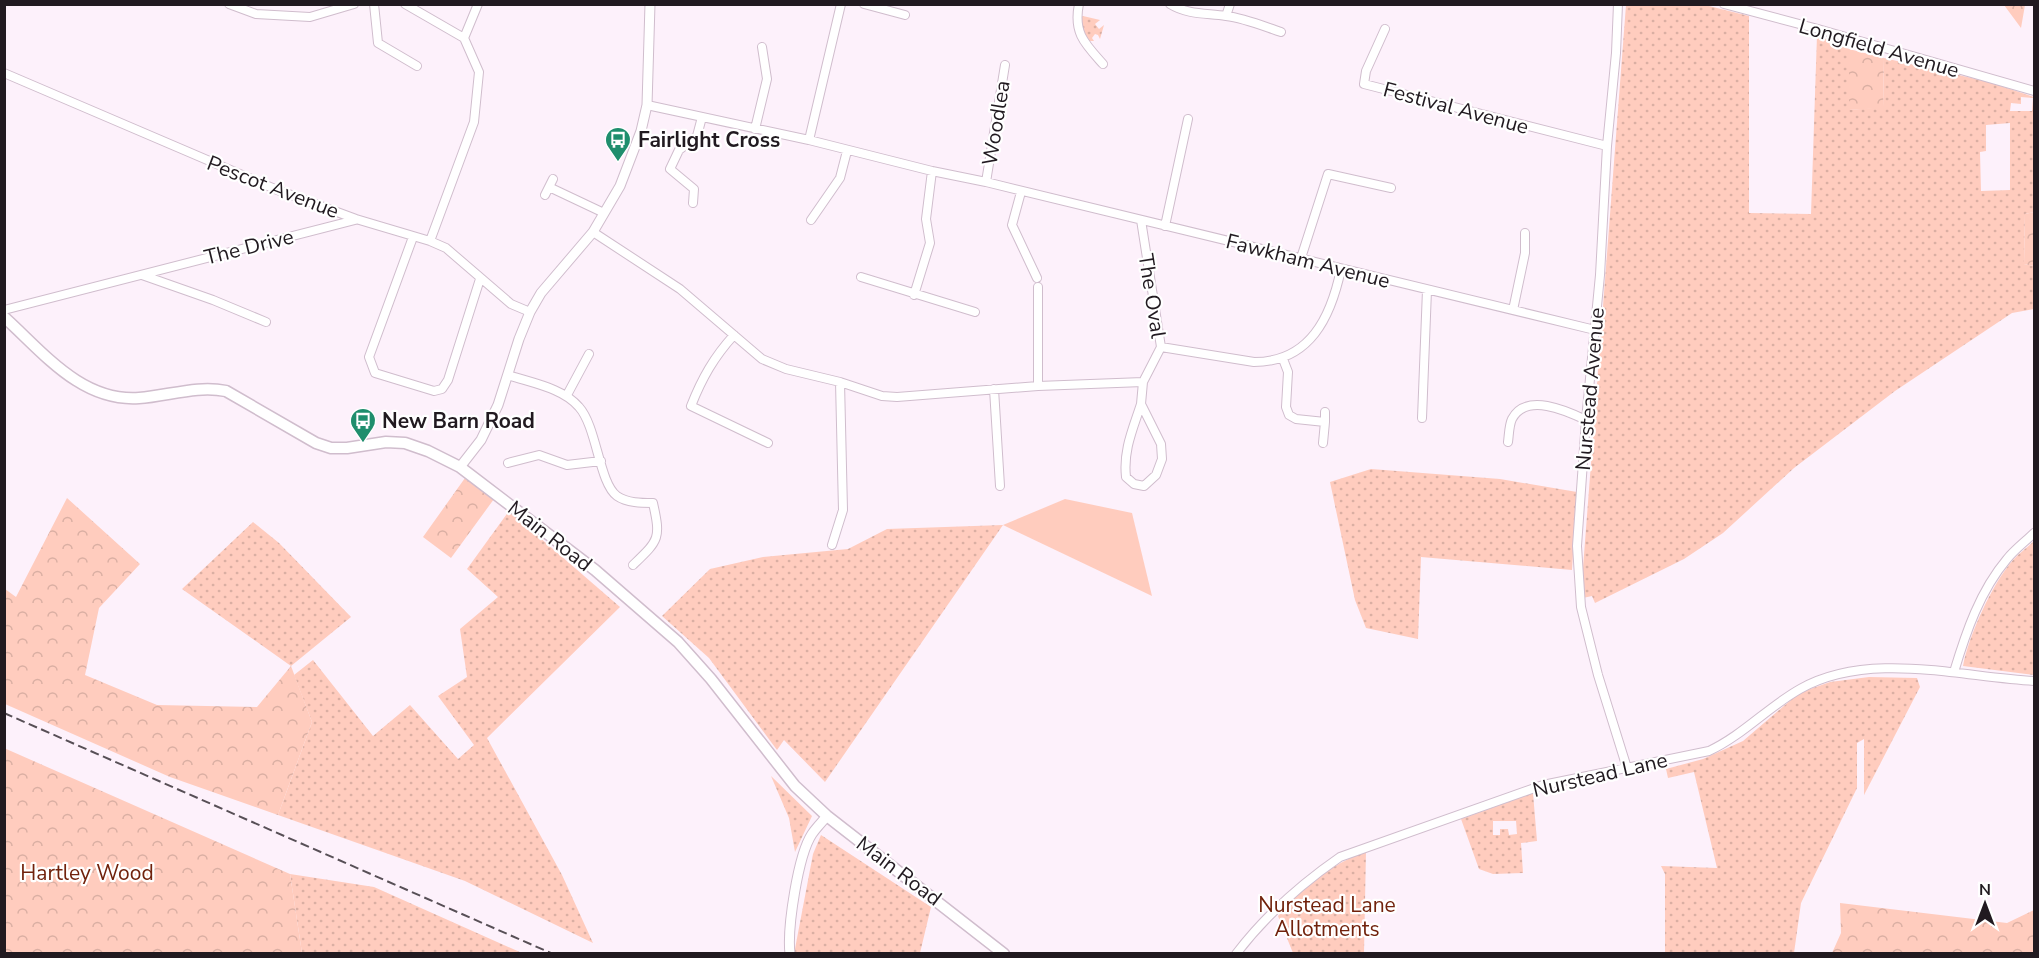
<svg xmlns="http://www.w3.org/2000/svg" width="2039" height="958" font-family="'Nunito Sans',sans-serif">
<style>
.grass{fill:url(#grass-dots);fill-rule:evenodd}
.forest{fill:url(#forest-crowns)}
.park{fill:#ffccbe}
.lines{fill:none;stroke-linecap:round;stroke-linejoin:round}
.minor-casing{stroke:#d0bdcd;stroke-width:10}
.tertiary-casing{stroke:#d0bdcd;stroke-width:11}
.secondary-casing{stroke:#d0bdcd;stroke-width:13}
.minor{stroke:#fff;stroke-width:8}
.tertiary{stroke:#fff;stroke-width:9}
.secondary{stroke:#fff;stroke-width:10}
.rail{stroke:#574f56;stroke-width:2;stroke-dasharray:9 4.5;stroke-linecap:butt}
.labels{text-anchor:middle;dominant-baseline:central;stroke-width:4.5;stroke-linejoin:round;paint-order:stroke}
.street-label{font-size:21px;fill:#211a20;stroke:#fff}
.poi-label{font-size:21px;font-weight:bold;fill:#211a20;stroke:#fff;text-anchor:start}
.park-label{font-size:21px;fill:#71220c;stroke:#fff}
</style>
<defs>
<pattern id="grass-dots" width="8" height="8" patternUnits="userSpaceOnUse" patternTransform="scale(1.5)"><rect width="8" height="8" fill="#ffccbe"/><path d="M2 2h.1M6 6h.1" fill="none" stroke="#daafa3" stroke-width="1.8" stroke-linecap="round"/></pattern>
<pattern id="forest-crowns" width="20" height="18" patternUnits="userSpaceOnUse" patternTransform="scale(1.5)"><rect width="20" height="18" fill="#ffccbe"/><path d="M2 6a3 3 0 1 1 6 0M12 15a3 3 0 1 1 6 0" fill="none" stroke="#daafa3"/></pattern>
</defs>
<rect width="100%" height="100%" fill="#fdf1fb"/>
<path class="grass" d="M1626,5H1705L1749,16V213L1811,214L1817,35L1849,49L1850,110L1883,107L1884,58L1989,82L2034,97V212L2025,214L2024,264L2034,266V309L2012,313L1895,391L1794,468L1723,533L1684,559L1595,603L1592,596L1583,598V568ZM2021,97L2033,98L2032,111H2010L2011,103L2021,104ZM2010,123V190L1981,191L1980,152L1986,151V125Z
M1083,16L1100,20L1095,24L1099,29L1104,25L1100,39L1098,35L1095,34L1092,38L1094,41H1088L1083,34L1080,17Z
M1371,469L1500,479L1577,492L1572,570L1421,557L1418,639L1366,628L1355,600L1330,482Z
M509,511L620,607L487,738L562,875L593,943L465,881L278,815L312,722L294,675L313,660L373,736L410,705L458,759L474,745L438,696L467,677L460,629L498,597L467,569Z
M253,522L279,543L351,617L291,666L182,589Z
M1003,525L825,782L784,740L777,750L709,658L662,616L710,569L763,557L848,549L887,529Z
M2034,541V675L1963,666C1969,635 1992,584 2013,560C2019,553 2028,547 2034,541Z
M1869,677L1917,678L1920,687L1864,795V739L1857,743V788L1801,903L1794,953H1665V874L1661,866L1717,868L1694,772L1668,778L1666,769L1703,759L1743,741L1799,693L1830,682Z
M771,776L812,816L795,852L789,818Z
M1533,793L1537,841L1521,843L1523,873L1493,874L1479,869L1461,819ZM1493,821H1516L1517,834L1509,835L1508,829H1500V835H1493Z
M821,835L931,907L920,953L794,954L813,854Z
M1366,851L1364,953H1293L1278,916C1301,887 1331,865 1366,851Z
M290,874L374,887L522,953H302Z"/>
<path class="forest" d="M2004,5H2025L2021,28Z
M1849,49L1884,58L1883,108L1849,110Z
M2034,212V266L2024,264L2025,214Z
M465,478L494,499L451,558L423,537Z
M67,498L140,564L99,608L85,675L157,705L257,707L291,666L312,722L278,815L170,777L5,704V589L16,597Z
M4,748L290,874L302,953H5Z
M1840,903L2007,923L2034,910V953H1832L1841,933Z"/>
<path class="park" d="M1065,499L1132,513L1152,596L1003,525Z"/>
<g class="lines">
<defs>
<path id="minor" d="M229,4L256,14L310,17L354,4
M374,4L378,43L417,66
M405,4L464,38
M864,4L905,15
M1079,4C1073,33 1085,44 1103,64
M1170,4C1188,15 1206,13 1226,16C1244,18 1263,26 1281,32
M1618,4L1616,53L1607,146L1600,275L1586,420L1577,546L1581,607L1598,675L1627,768
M1724,4L1818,29L2034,91
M1226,16L1230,4
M1385,29L1366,71L1364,84L1607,146
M464,38L478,4
M4,73L275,189L356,219L430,241L446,248L511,304L530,312
M647,105L809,140L932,171L986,182L1595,330
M755,129L767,79L762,47
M809,140L841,4
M986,182L1005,65
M549,187L604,213
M1021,192L1012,225L1037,278
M545,195L553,179
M693,203L694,189L670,169L679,150L697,136L702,117
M811,220L840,178L847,151
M1141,220L1161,347L1143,382L1141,404L1161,444L1162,459L1156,475L1144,486L1134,484L1126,477C1123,450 1133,429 1141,404
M1165,226L1188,119
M593,232L680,289L762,359L786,369L840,382L882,396L897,397L1038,386L1143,382
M413,237L369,357L375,373L434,391L442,389L448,380L480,279
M430,241L474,122L479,72L464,38
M1301,258L1328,174L1391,188
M142,275L213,300L266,322
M861,277L975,312
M1038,287V386
M914,295L930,243L926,219L932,171
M4,310L355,220
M1513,310L1525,253V233
M734,335C714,357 702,378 691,406L768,443
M1161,347L1254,362C1310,362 1331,317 1341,269
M1283,359L1288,372L1286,407L1289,415L1296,419L1325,422L1323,443
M508,375C532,383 563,388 579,407C597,427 599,483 617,496C627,503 642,503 653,503C661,539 659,540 633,565
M994,389L1000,486
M567,395L589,354
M1422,418L1427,290
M1325,422V412
M1508,442C1509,435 1509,425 1512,419C1526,392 1567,411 1586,420
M508,463L539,455L567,465L601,461
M832,545L843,510L840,382
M1954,672C1966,632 1980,591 2007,559C2015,549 2026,541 2034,533
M1236,954C1265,916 1301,884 1340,857L1543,785L1709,751C1743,735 1768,707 1800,689C1869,650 1960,677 2034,681"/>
<path id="tertiary" d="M460,467L481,440L498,405L519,339L530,312L541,293L593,232L620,186L641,131L647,105L650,4
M790,954C787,928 798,855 812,834C816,828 822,822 827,816"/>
<path id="secondary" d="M4,317C43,352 81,402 139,398C168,396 197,385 226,391L316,443L331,448H347L386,442L405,443L428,451L460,467L595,570L678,642L711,679L795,786L827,816L1004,954"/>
</defs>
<use href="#minor" class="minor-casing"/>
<use href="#tertiary" class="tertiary-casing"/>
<use href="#secondary" class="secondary-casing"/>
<use href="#minor" class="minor"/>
<use href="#tertiary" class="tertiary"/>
<use href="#secondary" class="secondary"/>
<path class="rail" d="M4,713L553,954"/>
</g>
<defs>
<symbol id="bus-pin" viewBox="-11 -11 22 30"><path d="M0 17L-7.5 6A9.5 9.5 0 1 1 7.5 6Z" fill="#1f8e6d" stroke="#fff"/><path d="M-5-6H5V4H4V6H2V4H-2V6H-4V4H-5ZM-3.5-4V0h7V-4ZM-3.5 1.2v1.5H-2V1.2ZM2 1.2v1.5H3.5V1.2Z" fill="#fff"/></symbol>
</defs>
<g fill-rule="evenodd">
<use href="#bus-pin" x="603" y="125" width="30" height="40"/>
<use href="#bus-pin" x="348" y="406" width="30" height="40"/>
</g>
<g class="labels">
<g class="street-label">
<text transform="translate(1879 48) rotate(16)">Longfield Avenue</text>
<text transform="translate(1456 108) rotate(15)">Festival Avenue</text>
<text transform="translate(996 123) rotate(-81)">Woodlea</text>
<text transform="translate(273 187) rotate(21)">Pescot Avenue</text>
<text transform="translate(249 247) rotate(-14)">The Drive</text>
<text transform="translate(1308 261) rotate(14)">Fawkham Avenue</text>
<text transform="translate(1152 296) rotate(81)">The Oval</text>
<text transform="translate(1590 389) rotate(-85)">Nurstead Avenue</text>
<text transform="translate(550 536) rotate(38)">Main Road</text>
<text transform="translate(1600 775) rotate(-13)">Nurstead Lane</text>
<text transform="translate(899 871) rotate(37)">Main Road</text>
</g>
<g class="poi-label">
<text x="638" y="140">Fairlight Cross</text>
<text x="382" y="421">New Barn Road</text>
</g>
<g class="park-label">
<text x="87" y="873">Hartley Wood</text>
<text x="1327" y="905">Nurstead Lane<tspan x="1327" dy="24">Allotments</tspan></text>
</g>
</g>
<rect width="2039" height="958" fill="none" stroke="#211a20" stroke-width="12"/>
<g transform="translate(1985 904)" stroke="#ffffff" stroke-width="4.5" paint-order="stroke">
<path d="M0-4.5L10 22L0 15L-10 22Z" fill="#211a20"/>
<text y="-9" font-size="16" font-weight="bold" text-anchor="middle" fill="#211a20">N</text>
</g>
</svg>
